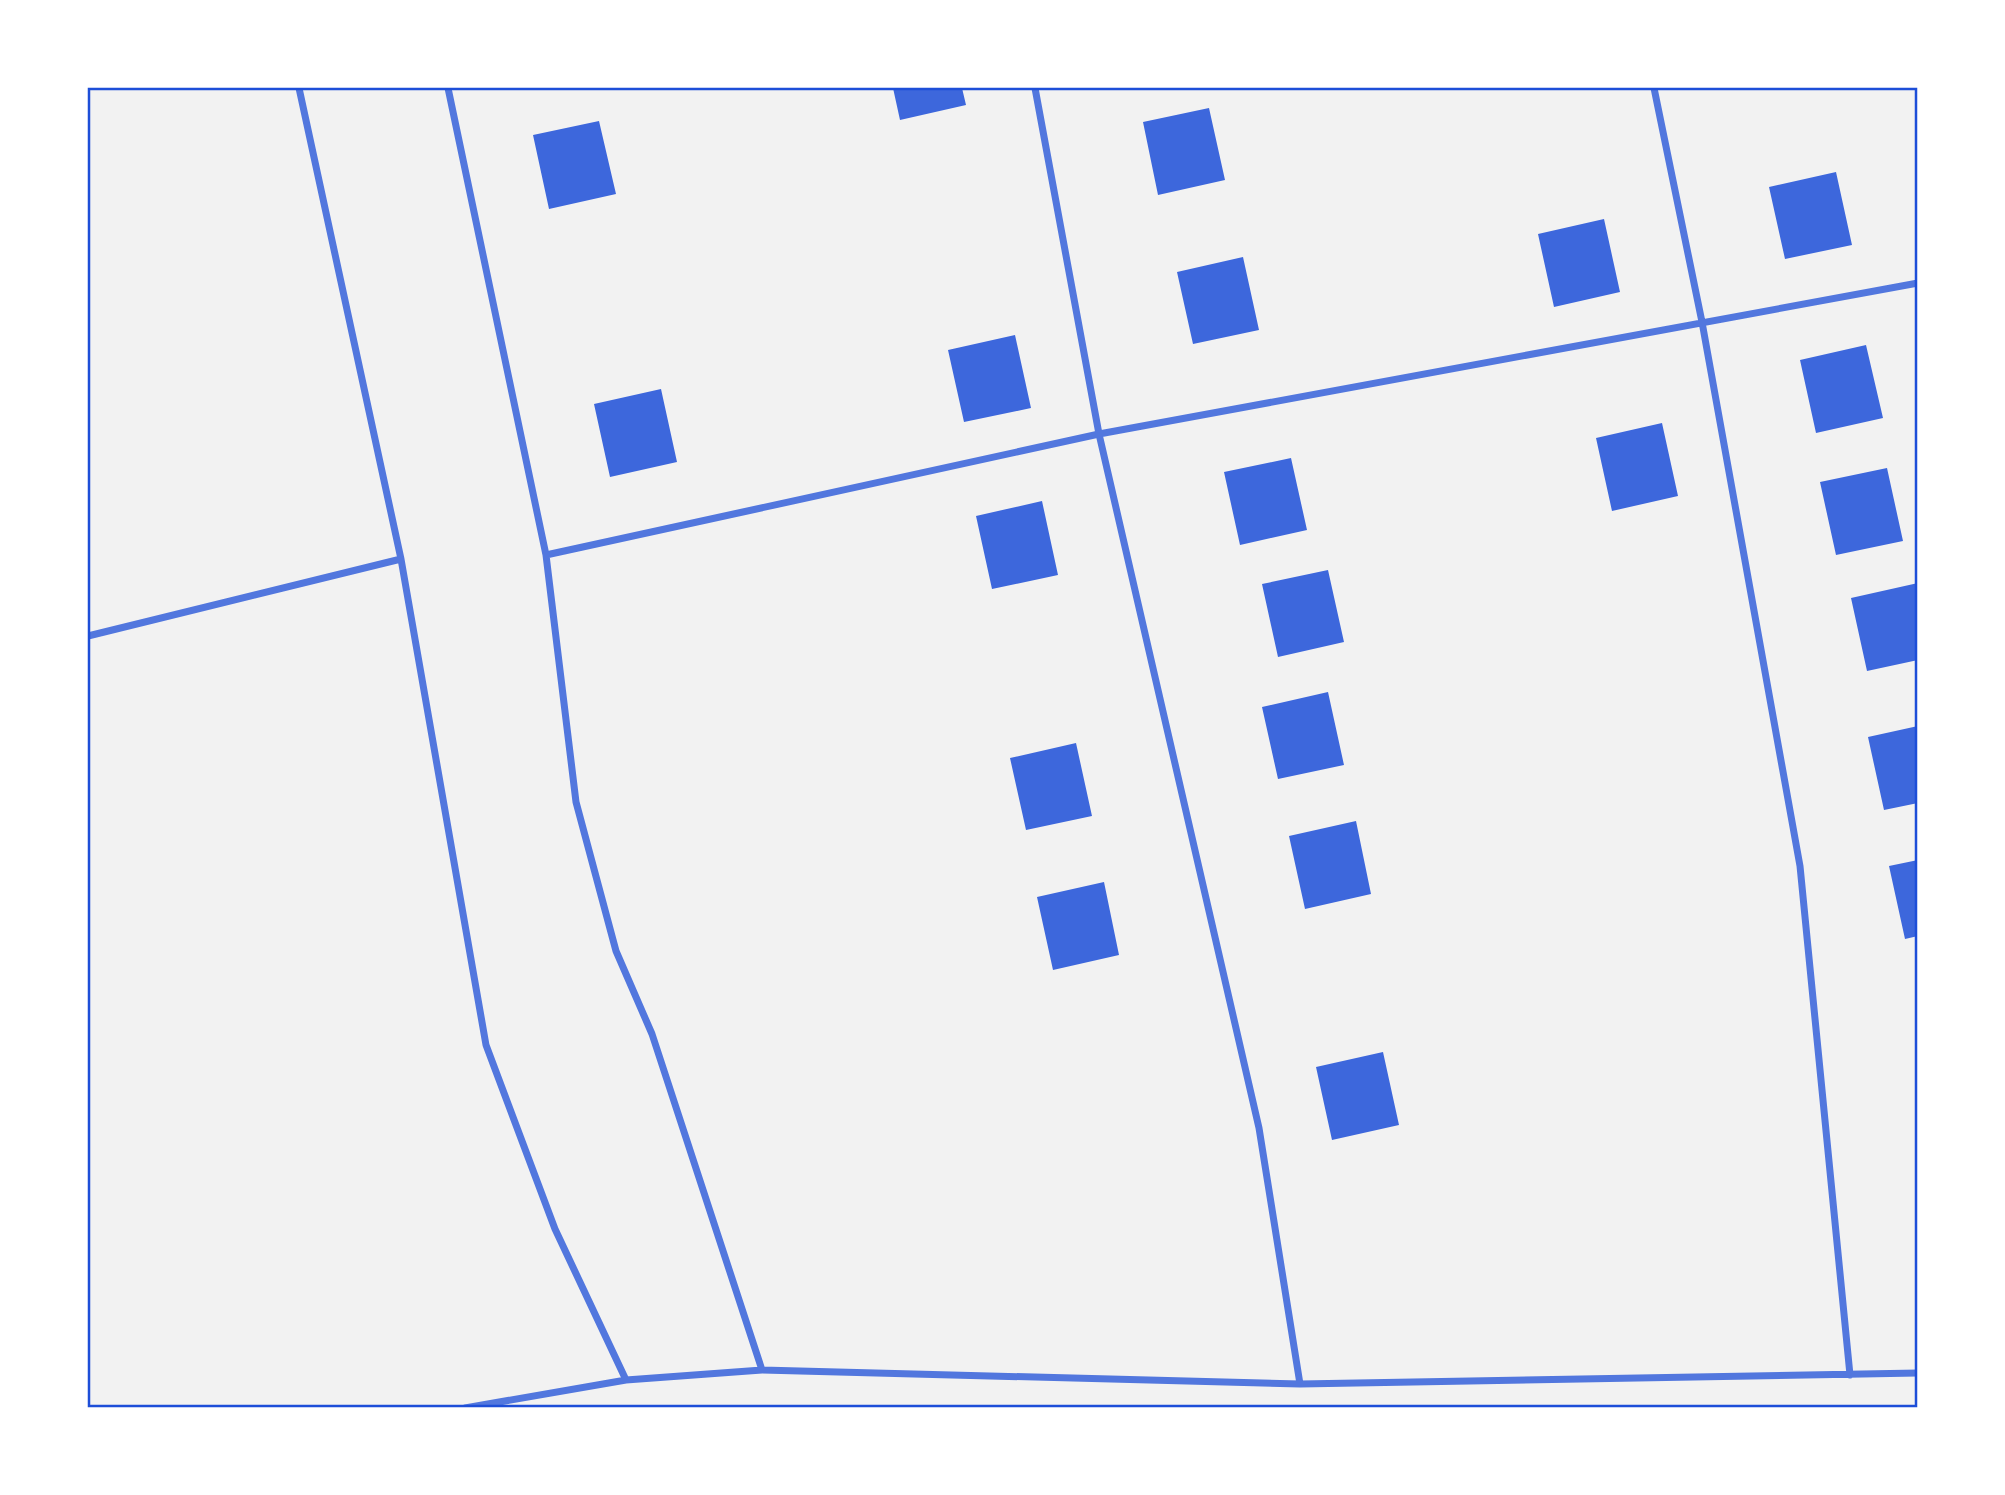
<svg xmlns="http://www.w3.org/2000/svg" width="2005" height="1495" font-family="Literata,serif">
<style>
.building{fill:#3d67dc}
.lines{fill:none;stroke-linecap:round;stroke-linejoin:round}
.minor{stroke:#5277de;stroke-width:7}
.neatline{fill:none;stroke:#1d4ed8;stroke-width:2.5}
</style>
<rect width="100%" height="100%" fill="#f2f2f2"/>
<path class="building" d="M893,88H962L966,105L900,120Z
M1209,108L1225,180L1158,195L1143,122Z
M599,121L616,194L549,209L533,135Z
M1836,172L1852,245L1785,259L1769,187Z
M1604,219L1620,292L1554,307L1538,234Z
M1243,257L1259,330L1193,344L1177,272Z
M1015,335L1031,408L964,422L948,350Z
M1866,345L1883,418L1816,433L1800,360Z
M661,389L677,462L610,477L594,404Z
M1662,423L1678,496L1612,511L1596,438Z
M1291,458L1307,530L1240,545L1224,472Z
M1887,468L1903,541L1836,555L1820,482Z
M1042,501L1058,575L992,589L976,516Z
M1328,570L1344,642L1278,657L1262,584Z
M1918,583V660L1867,671L1851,598Z
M1328,692L1344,765L1278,779L1262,707Z
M1918,726V803L1884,810L1868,737Z
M1076,743L1092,816L1026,830L1010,758Z
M1356,821L1371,894L1305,909L1289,836Z
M1918,860V936L1905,939L1889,866Z
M1104,882L1119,955L1053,970L1037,897Z
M1383,1052L1399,1125L1332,1140L1316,1067Z"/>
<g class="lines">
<path class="minor" d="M299,88L401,559L486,1045L555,1229L626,1380
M448,88L546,555L576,802L616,951L652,1034L762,1370
M1035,88L1099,434L1259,1128L1300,1384
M1654,88L1702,322L1800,866L1850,1375
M546,555L1099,434L1918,283
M88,636L401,559
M465,1408L626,1380L762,1370L1300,1384L1918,1373"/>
</g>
<rect width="2005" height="1495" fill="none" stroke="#ffffff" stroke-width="178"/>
<rect x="89" y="89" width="1827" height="1317" class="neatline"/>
</svg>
